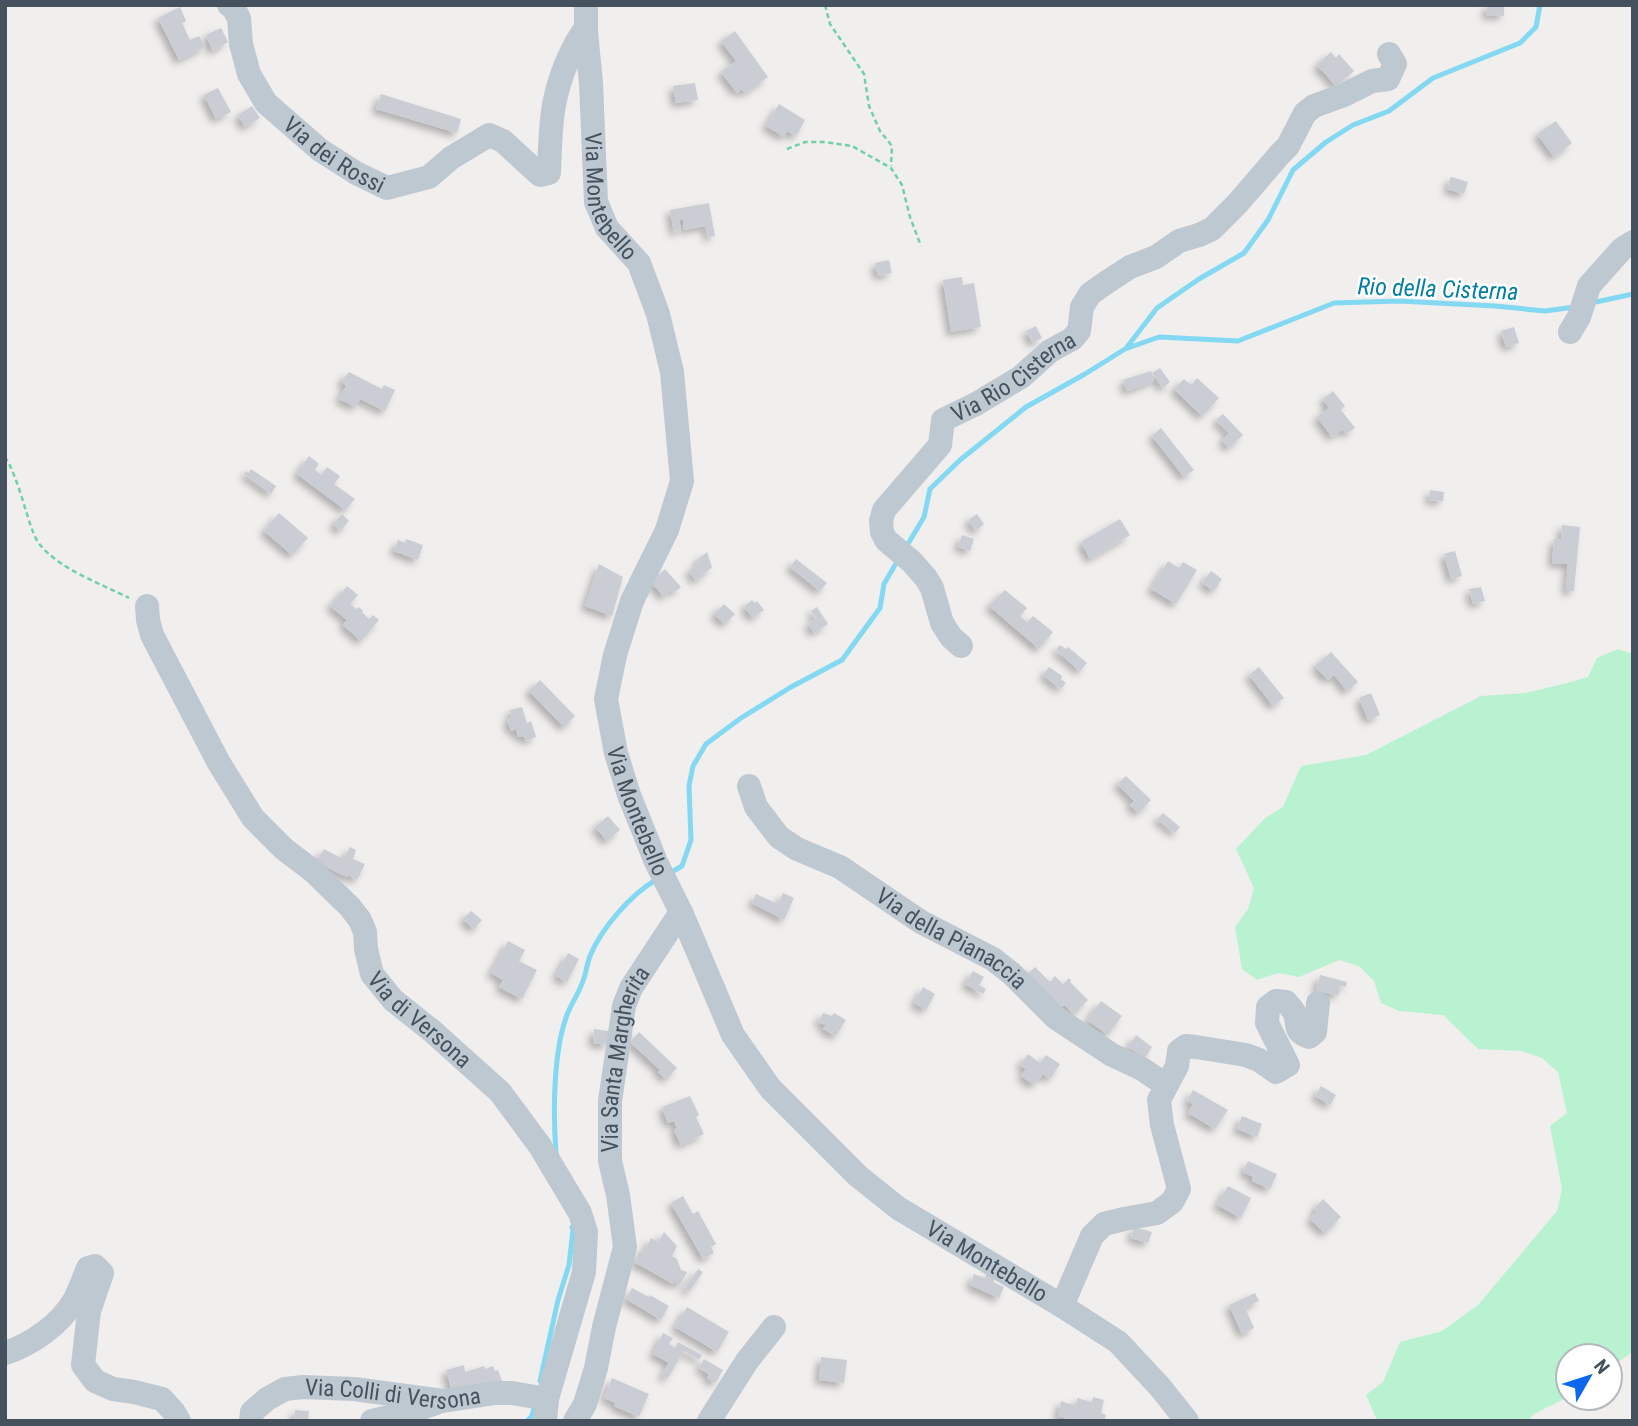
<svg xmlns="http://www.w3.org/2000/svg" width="1638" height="1426" font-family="'Roboto Condensed',sans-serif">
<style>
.green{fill:#b9f2d0}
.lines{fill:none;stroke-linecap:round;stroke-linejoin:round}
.stream{stroke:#83d8f2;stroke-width:5}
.building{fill:#cacdd3;filter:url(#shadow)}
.path{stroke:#6fd2a3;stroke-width:2.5;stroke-dasharray:5 3.5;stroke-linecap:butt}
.minor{stroke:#bec8d1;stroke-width:24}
.labels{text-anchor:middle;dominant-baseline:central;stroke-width:5;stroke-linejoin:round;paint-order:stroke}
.street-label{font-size:23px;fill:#45515d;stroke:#fff}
.water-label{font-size:24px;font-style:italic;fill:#047ea3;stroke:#fff}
</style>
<defs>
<filter id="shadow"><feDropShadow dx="-4.5" dy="4.5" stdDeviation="3.5" flood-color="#0004"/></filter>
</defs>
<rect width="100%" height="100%" fill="#f1eeee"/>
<path class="green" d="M1618,649L1633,654V1352L1610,1367V1356H1568V1397L1534,1414L1528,1421H1379L1375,1416L1366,1395L1383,1382L1400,1342L1442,1331L1478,1305L1557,1211L1562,1189L1550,1126L1567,1113L1558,1072L1542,1058L1522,1051L1478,1049L1443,1015L1399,1011L1381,1003L1374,981L1359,966L1339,960L1299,977L1278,973L1257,980L1242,969L1235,927L1248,909L1254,888L1236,849L1265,818L1283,807L1301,766L1366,755L1481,696L1526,693L1567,683L1588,677L1597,658Z"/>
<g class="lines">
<path class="stream" d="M1591,303L1633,294
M1127,347L1157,308L1199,279L1244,253L1268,220L1293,170L1326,142L1353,125L1389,111L1433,78L1520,43L1536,27L1540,5
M905,549L924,517L930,489L960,460L1026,407L1085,374L1125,349L1159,337L1238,341L1334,303L1399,301L1495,306L1545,311L1575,307
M668,874L682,866L691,840L689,786L693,766L706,744L741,718L791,687L842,660L880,608L884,584L898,560
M556,1153C553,1114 553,1052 567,1015C571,1004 579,993 583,981C586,973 587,964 590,956C601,929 631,894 656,880
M540,1381L558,1300L569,1265L573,1230L572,1227
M527,1421L532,1416L535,1404"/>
</g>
<path class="building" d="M1487,5H1504V16L1486,15Z
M180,7L186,21L182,23L190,40L199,36L205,47L179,60L158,18Z
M221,28L228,42L213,51L206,35Z
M735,31L768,77L745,93L742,89L737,93L721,72L736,61L721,41Z
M1331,52L1336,58L1339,54L1354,71L1336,86L1317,65Z
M695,83L698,100L676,103L673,86Z
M218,88L231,112L216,119L204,95Z
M381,94L461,119L457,133L376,109Z
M779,104L805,120L796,136L787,131L784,137L766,126Z
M252,106L260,118L245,127L238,115Z
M1556,121L1572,143L1554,157L1537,134Z
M1451,177L1468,182L1464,194L1447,189Z
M709,203L715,236L708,237L706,226L684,230L683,219L679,220L681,230L674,232L670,210Z
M889,260L892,273L878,276L875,263Z
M962,277L963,285L974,283L981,327L951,332L943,280Z
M1036,326L1042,338L1033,343L1026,331Z
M1514,327L1519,343L1506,347L1501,331Z
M1160,368L1170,382L1163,388L1152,373Z
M1151,371L1154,381L1127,391L1123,380Z
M349,372L382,389L384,385L395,390L385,411L360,399L356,407L339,399L346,386L341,381Z
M1197,378L1219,398L1202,416L1174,389L1184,379L1191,385Z
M1333,391L1345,406L1341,410L1355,428L1346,434L1343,429L1332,437L1317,417L1329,408L1323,399Z
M1223,414L1243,435L1229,448L1222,440L1229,433L1216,420Z
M1161,428L1194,470L1184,477L1152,436Z
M309,456L319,464L315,470L321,475L327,467L340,476L334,484L355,499L345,510L297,474Z
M251,469L276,486L271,494L244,474L246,471L248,473Z
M1430,490L1444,492L1443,501L1429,500Z
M279,513L308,538L292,555L264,531Z
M342,514L349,521L340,531L333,524Z
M977,514L984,524L976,531L968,520Z
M1120,519L1130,535L1090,559L1081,542Z
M1562,525L1580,527L1574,591H1566L1568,564L1552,563L1554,539L1561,540Z
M962,535L974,539L970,551L958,547Z
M406,539L423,545L418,560L394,551L398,540L405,543Z
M1455,551L1462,576L1451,579L1444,554Z
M707,552L712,567L696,581L689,571L699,563L697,560Z
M796,559L827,583L820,591L790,567Z
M1168,561L1179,568L1183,562L1197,570L1176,604L1151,589Z
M599,564L623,577L612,616L585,606Z
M665,569L681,587L675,592L672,589L664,597L651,582Z
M1211,571L1222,579L1214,591L1202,583Z
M347,586L358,595L350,604L357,609L359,607L363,611L362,612L369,619L373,615L379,620L361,641L343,625L347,620L330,606Z
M1481,587L1485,601L1473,604L1469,589Z
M1005,590L1027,608L1020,616L1027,622L1033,616L1053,632L1039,649L989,606Z
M752,600L755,603L757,601L764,610L753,618L744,607Z
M724,604L735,614L725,624L714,614Z
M817,607L828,624L814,633L808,624L816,618L811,611Z
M1060,645L1066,649L1068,647L1087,663L1080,671L1056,650Z
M1331,652L1358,682L1347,691L1334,675L1328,680L1315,666Z
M1049,667L1062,676L1061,679L1066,683L1061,689L1043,675Z
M1259,667L1284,698L1273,706L1249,675Z
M540,680L575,716L564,727L529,691Z
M1371,693L1380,715L1368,720L1359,698Z
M522,707L527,723L531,721L536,737L526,741L524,736L518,737L516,729L511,731L507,719L512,717L510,710Z
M1126,776L1151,800L1138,813L1130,805L1134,801L1117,784Z
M1163,813L1180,827L1175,833L1157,819Z
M608,816L620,830L607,841L595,827Z
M350,847L356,850L353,859L365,864L357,880L348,875L347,877L334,871L316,861L324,849L343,859Z
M783,893L794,898L784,920L752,903L756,894L778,904Z
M471,911L482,920L474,929L463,919Z
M508,941L525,950L519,961L537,970L522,999L499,987L503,980L491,973Z
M568,953L579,959L567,982L556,976Z
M1035,967L1050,982L1055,976L1063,984L1069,978L1071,981L1070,982L1088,1000L1074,1014L1064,1005L1058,1011L1024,977Z
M973,971L984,977L979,985L986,989L983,994L965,984Z
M1320,975L1347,982L1346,987L1340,986L1338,996L1316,990Z
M923,987L935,994L926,1010L914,1003Z
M1101,1001L1122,1016L1108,1035L1087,1020Z
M823,1013L832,1016L834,1013L846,1020L836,1036L823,1029L826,1025L818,1022Z
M594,1029L609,1031L608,1045L593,1043Z
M639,1032L677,1068L666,1079L658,1072L660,1070L630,1042Z
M1136,1035L1152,1047L1145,1058L1128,1047Z
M1028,1054L1040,1063L1046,1055L1060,1064L1050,1079L1043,1074L1034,1085L1021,1076L1026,1069L1020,1065Z
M1321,1086L1336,1095L1330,1105L1315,1096Z
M1193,1090L1228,1110L1215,1129L1188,1113L1193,1104L1187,1101Z
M690,1096L699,1115L696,1117L704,1134L681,1145L674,1130L677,1128L674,1121L668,1123L662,1107Z
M1242,1116L1262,1124L1257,1137L1237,1129Z
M1248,1161L1277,1174L1270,1189L1252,1181L1253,1177L1243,1172Z
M1228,1186L1251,1198L1241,1218L1217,1205Z
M683,1196L693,1214L698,1211L716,1244L711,1247L714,1253L703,1259L671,1203Z
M1323,1199L1341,1217L1325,1233L1310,1219L1317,1211L1314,1209Z
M1134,1227L1152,1232L1148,1243L1131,1238Z
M664,1232L677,1246L672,1256L677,1259L681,1270L687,1272L680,1285L674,1281L673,1284L634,1262L640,1251L643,1253L651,1238L656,1241L659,1240Z
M698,1269L703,1272L689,1292L684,1289Z
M987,1273L996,1277L993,1282L1004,1287L999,1298L970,1285L974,1274L985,1278Z
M632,1288L649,1297L650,1295L669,1306L661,1320L626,1299Z
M1255,1293L1259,1301L1245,1307L1254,1328L1242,1334L1229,1305Z
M687,1307L729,1332L717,1352L675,1327Z
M663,1333L673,1338L669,1344L675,1348L678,1342L702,1355L699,1360L684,1351L667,1379L662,1375L669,1363L653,1354Z
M821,1357L847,1360L844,1383L819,1380Z
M704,1359L723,1370L715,1383L707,1378L709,1374L699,1368Z
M464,1365L465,1372L484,1366L485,1369L493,1366L495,1371L498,1370L502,1381L452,1392L446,1370Z
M612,1378L649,1394L639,1417L614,1406L616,1403L604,1398Z
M1093,1397L1104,1400L1101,1413L1106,1415L1104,1421H1075L1058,1416L1061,1401L1076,1406L1077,1398L1092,1402Z
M295,1410L309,1411L308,1421H294Z"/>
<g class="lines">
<path class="path" d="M825,5L830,24L864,74L869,106L880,131L892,146L891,166
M787,149L805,142H825L852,146L891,168L902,185L910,217L921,246
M5,457C17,475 25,511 33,532C44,564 100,583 129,598"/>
<g class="minor">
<path id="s1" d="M229,5L232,6L239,18L241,44L249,74L266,103L320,150L356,173L387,188L429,177L451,158L489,135L503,141L540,175L549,173C550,150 550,122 555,100C560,76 571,48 586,28"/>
<path id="s2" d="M586,5V32L591,83L596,202L607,228L639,263L658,314L672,372L682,481L667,530L632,601L615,655L606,699L616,753L629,795L656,862L681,912L733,1035L770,1088L858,1176L898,1208L1062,1306L1118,1342L1160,1387L1187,1421"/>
<path d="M1570,332L1579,317L1589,286L1622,249L1633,242"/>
<path id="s3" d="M147,606L148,620L152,635L219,763L253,818L284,849L313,871L350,907L360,920L365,932L366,949L372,974L393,1000L432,1031L500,1092L540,1146L580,1213L586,1232L584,1272L547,1399L545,1421"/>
<path id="s4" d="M961,646L951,637L942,623L932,588L926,578L912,562L886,540L882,532L881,521L884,510L940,445L943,420L976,404L1021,377L1050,351L1072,339L1079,331L1082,307L1090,294L1104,284L1130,267L1156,257L1179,241L1199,235L1212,229L1237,204L1280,154L1288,146L1305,113L1314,106L1344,95L1372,81L1388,79L1395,64L1389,54"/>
<path id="s5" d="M749,786L756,807L779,837L797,849L840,867L921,922L993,959L1012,974L1056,1018L1112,1055L1142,1069L1166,1085"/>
<path d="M1062,1306L1092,1236L1104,1224L1124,1219L1157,1213L1172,1202L1179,1189L1162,1125L1159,1100L1177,1066L1179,1051L1186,1046L1196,1047L1246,1055L1259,1060L1276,1072L1288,1065L1267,1023L1268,1007L1276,1001L1286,1002C1288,1005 1292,1008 1294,1012C1300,1024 1292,1031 1309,1037L1315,1032L1318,1003"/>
<path d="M5,1353C31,1345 61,1324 75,1299C80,1289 84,1278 88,1268L95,1266L102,1273L89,1311L83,1365L95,1381L113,1389L134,1392L162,1399L173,1411L179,1421"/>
<path id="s6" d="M251,1421L252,1412L267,1399L285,1389L303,1387L354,1389L443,1401L495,1393H512L547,1399"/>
<path d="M372,1421L406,1413L436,1403"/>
<path id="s7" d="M575,1421L585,1404L596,1368L604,1327L625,1247L618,1195L610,1161V1101L624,1006L631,988L681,912"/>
<path d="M709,1421L747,1361L774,1327"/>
</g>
</g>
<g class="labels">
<g class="street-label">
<text stroke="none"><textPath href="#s1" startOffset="194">Via dei Rossi</textPath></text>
<text stroke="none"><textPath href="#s2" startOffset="196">Via Montebello</textPath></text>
<text stroke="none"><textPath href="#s4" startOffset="359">Via Rio Cisterna</textPath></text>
<text stroke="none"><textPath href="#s2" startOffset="845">Via Montebello</textPath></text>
<text stroke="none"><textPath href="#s5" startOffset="261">Via della Pianaccia</textPath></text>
<text stroke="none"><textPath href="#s3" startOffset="509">Via di Versona</textPath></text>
<text stroke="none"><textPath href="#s7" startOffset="373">Via Santa Margherita</textPath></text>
<text stroke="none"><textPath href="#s2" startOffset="1433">Via Montebello</textPath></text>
<text stroke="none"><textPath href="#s6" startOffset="158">Via Colli di Versona</textPath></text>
</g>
<g class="water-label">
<text transform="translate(1438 289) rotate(2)">Rio della Cisterna</text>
</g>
</g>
<rect width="1638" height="1426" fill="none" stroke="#45515d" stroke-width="14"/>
<g transform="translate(1589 1377) rotate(51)"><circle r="33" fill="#ffffff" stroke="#b5b9be" stroke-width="2"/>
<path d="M0-5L12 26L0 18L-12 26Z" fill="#0c69ed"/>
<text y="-10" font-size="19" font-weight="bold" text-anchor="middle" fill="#45515d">N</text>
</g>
</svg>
